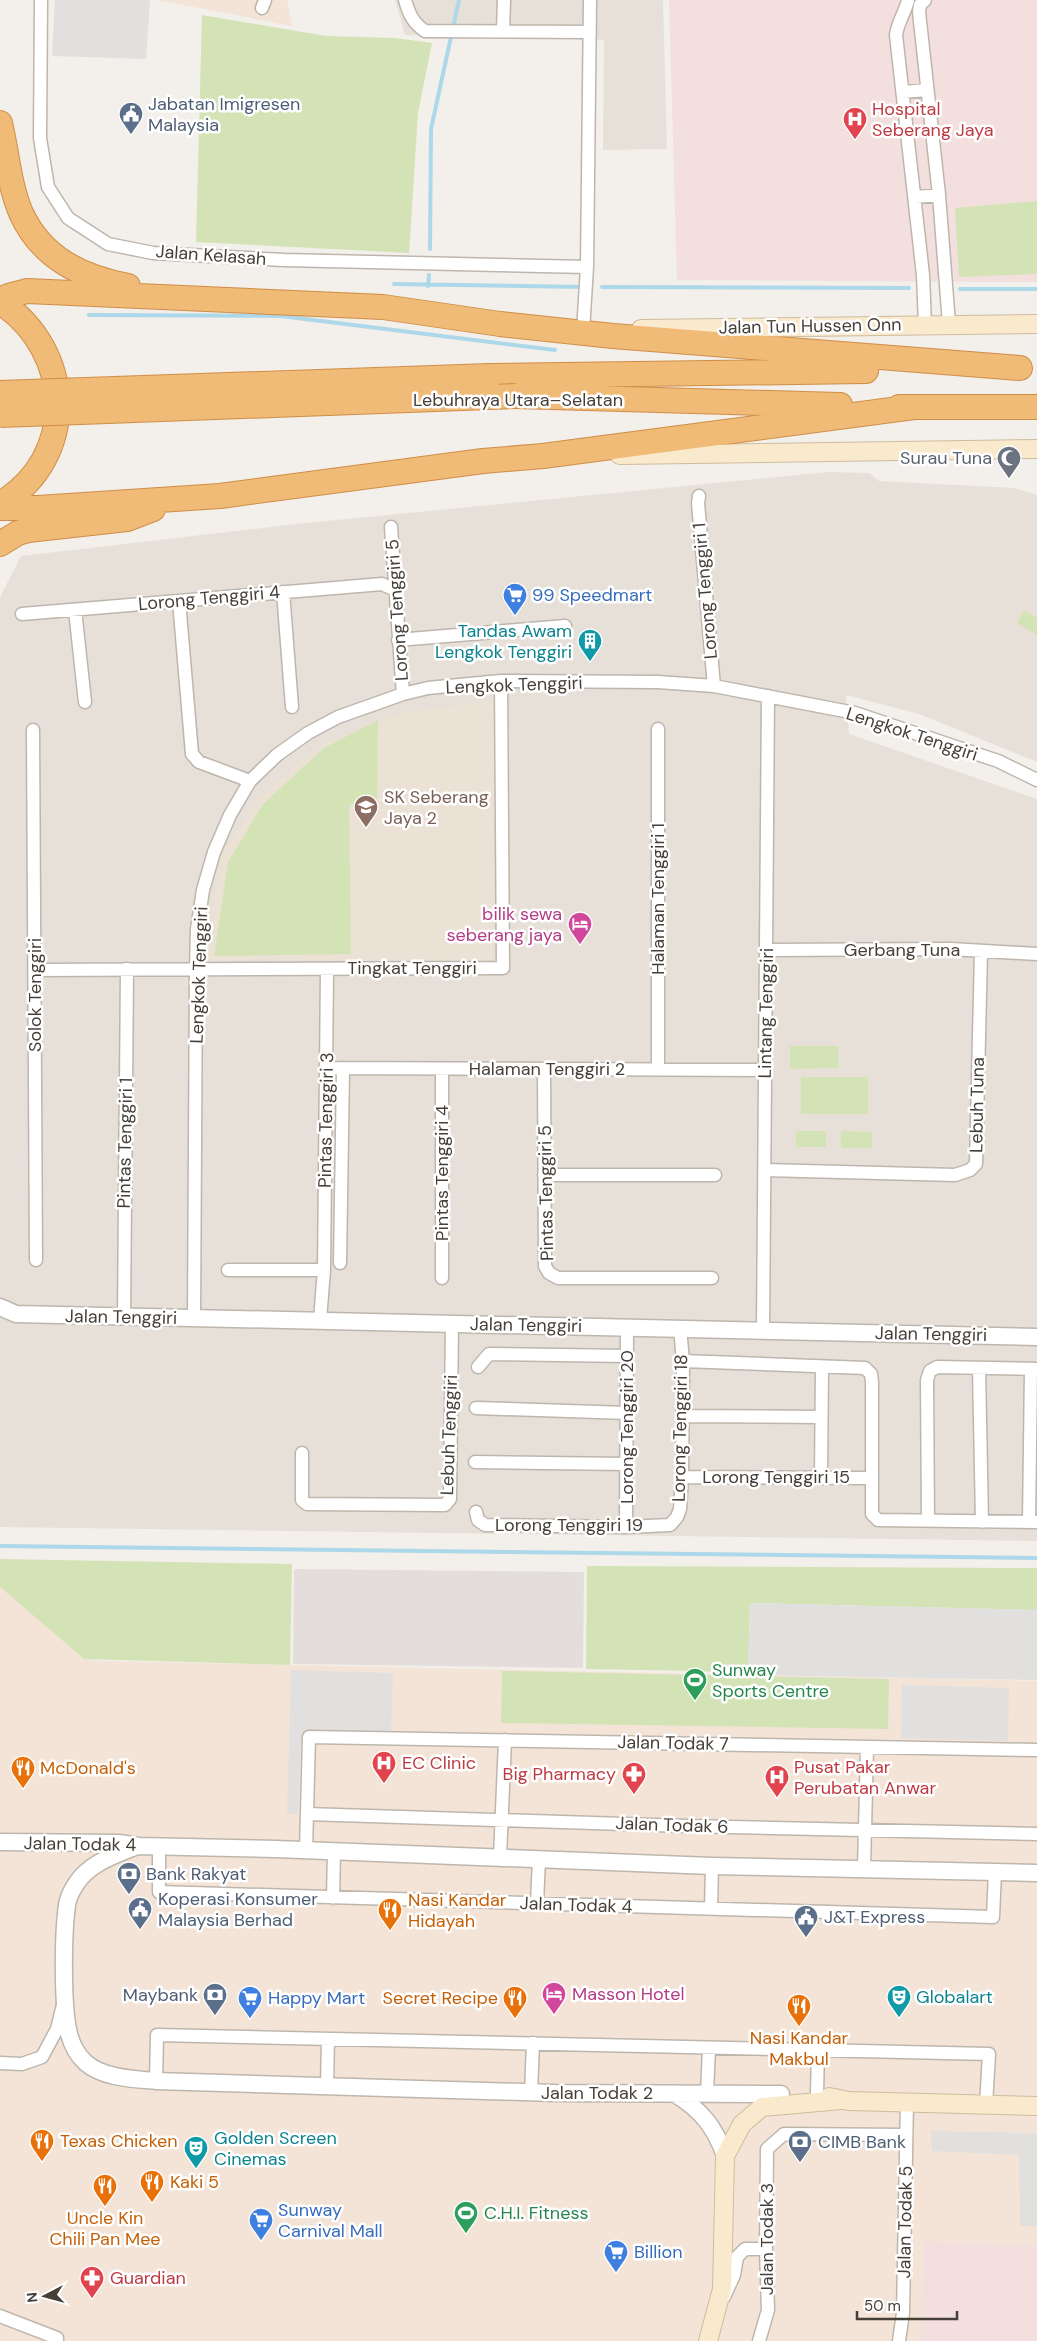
<svg xmlns="http://www.w3.org/2000/svg" width="1037" height="2341" font-family="'DM Sans',sans-serif">
<style>
.residential{fill:#e7e0d8}
.commercial{fill:#f3e4d7}
.industrial{fill:#e3dedb}
.education{fill:#ebe2d5}
.medical{fill:#f2dfde}
.green{fill:#d4e3b6}
.parking{fill:#e2e0de}
.lines{fill:none;stroke-linecap:round;stroke-linejoin:round}
.stream{stroke:#acd8ea;stroke-width:4}
.minor-casing{stroke:#beb6ad;stroke-width:15}
.tertiary-casing{stroke:#beb6ad;stroke-width:19}
.secondary-casing{stroke:#cebc9d;stroke-width:20}
.motorway-casing{stroke:#cf8e48;stroke-width:26}
.minor{stroke:#fff;stroke-width:12}
.tertiary{stroke:#fff;stroke-width:16}
.secondary{stroke:#faeacd;stroke-width:18}
.motorway{stroke:#f0ba77;stroke-width:24}
.motorway-bridge-casing{stroke:#cf8e48;stroke-width:26;stroke-linecap:butt}
.motorway-bridge{stroke:#f0ba77;stroke-width:24}
.labels{text-anchor:middle;dominant-baseline:central;stroke-width:5;stroke-linejoin:round;paint-order:stroke}
.service-label{font-size:18px;fill:#4e5e75;stroke:#fff;text-anchor:start}
.health-label{font-size:18px;fill:#be3a42;stroke:#fff;text-anchor:start}
.street-label{font-size:18px;fill:#463f38;stroke:#fff}
.worship-label{font-size:18px;fill:#5b616d;stroke:#fff;text-anchor:end}
.shop-label{font-size:18px;fill:#366cbe;stroke:#fff;text-anchor:start}
.culture-label{font-size:18px;fill:#0d838f;stroke:#fff;text-anchor:start}
.education-label{font-size:18px;fill:#785e54;stroke:#fff;text-anchor:start}
.hotel-label{font-size:18px;fill:#b23c85;stroke:#fff;text-anchor:end}
.leisure-label{font-size:18px;fill:#27864d;stroke:#fff;text-anchor:start}
.food-label{font-size:18px;fill:#c56008;stroke:#fff;text-anchor:start}
</style>
<rect width="100%" height="100%" fill="#f3efea"/>
<path class="residential" d="M395,0H663L667,149L603,150L604,40L405,35Z
M828,472L869,473L879,481L1014,488L1037,495V762L919,714L846,695L849,734L1037,799V1541L0,1527V597L21,556L296,524Z"/>
<path class="commercial" d="M157,0H287L292,26Z
M0,1587L84,1659L98,1661L1037,1681V2341H0Z"/>
<path class="industrial" d="M294,1569L584,1572L583,1668L293,1664Z"/>
<path class="education" d="M494,701L493,960H205L221,857L258,799L319,746L404,712Z"/>
<path class="medical" d="M669,0H1037V282L677,280Z
M924,2242L1037,2244V2341H920Z"/>
<path class="green" d="M202,15L326,36L395,38L432,43L418,113L409,253L196,242Z
M1037,201V274L959,277L955,208Z
M1024,610L1037,618V635L1017,623Z
M378,720L377,805H349L351,954L214,956L228,862L263,804L324,748Z
M790,1046H838L839,1068L790,1069Z
M801,1077H868V1114H801Z
M796,1131H826V1147H796Z
M841,1131L872,1132V1148H841Z
M0,1559L292,1564L290,1665L84,1659L0,1587Z
M587,1566L1037,1568V1610L750,1603L748,1675L700,1671L586,1669Z
M502,1671L889,1679L888,1729L501,1723Z"/>
<path class="parking" d="M55,0H150L146,59L52,56Z
M750,1603L1037,1610V1680L748,1675Z
M291,1670L393,1673L391,1736L301,1734L298,1814H287Z
M902,1685L1009,1688L1008,1741L901,1738Z
M931,2131L1037,2133V2226H1020L1019,2155L932,2151Z"/>
<g class="lines">
<path class="stream" d="M430,249L431,129L459,0
M394,284L582,287
M428,286L429,275
M602,287L909,288
M960,289H1037
M89,315L281,316L555,350
M0,1546L1037,1558"/>
<defs>
<path id="minor" d="M41,0L40,138L48,187L68,218L108,244L153,253L284,260L587,267
M405,0C409,14 413,23 425,31L590,32
M908,0C905,13 898,21 896,35L923,275L925,325
M925,0L920,5L919,12L939,195L949,324
M262,8L265,0
M503,30L504,0
M903,92L927,90
M915,197L939,195
M583,331L587,267L590,0
M699,496L698,503L714,686
M391,527L403,694
M283,592L292,707
M179,601L192,754L199,762L250,781
M75,610L85,702
M22,614L382,584L395,590
M398,640L565,626
M33,730L36,1260
M767,950L951,949L1037,954
M35,970L503,968L501,681
M328,1068L766,1070
M442,1069V1278
M544,1069L545,1266L549,1273L558,1278H712
M658,1069V729
M765,1170L955,1175L970,1170L976,1164L981,951
M544,1175H715
M340,1263L343,1068
M228,1270H324
M124,1317L127,969
M194,1318L196,969L197,929L203,890L214,852L230,815L250,781L277,755L308,733L338,717L403,694L428,688L501,681L658,682L714,686L855,713L998,761L1037,780
M320,1320L324,1270L327,969
M763,1330L768,696
M683,1361L865,1368L871,1374L872,1382V1514L878,1520L1037,1522
M478,1367L489,1354L627,1356
M979,1368L982,1522
M476,1408L627,1413
M682,1416L821,1417
M302,1453V1500L307,1504L445,1505L450,1499L452,1323
M475,1462L626,1464
M682,1477L871,1478
M821,1477L822,1367
M476,1512L478,1520L485,1525L626,1527L670,1525L677,1517L680,1509L682,1477L683,1361L680,1328
M928,1521L927,1380L930,1371L937,1367L1037,1369
M1029,1522L1031,1369
M626,1527L627,1327
M307,1814L686,1826L1037,1834
M159,1846V1892L993,1917L995,1872L1003,1873
M306,1850L309,1737L1037,1750
M500,1857L505,1740
M864,1869L867,1747
M333,1898L334,1851
M537,1903L539,1859
M711,1909L712,1866
M0,2063L22,2064L42,2057L57,2029L63,2005
M156,2081L157,2035L989,2054L986,2105
M327,2086L328,2039
M531,2092L533,2043
M707,2093L709,2048
M817,2094L818,2050
M724,2297L734,2275L737,2257L745,2249H766
M0,2316L57,2338V2341
M759,2341L768,2310L766,2249L767,2149L784,2134L906,2135
M899,2341L903,2313L907,2102"/>
<path id="tertiary" d="M0,1307L16,1314L1037,1337
M0,1842L119,1843L139,1846L276,1849L712,1866L1037,1873
M137,1846C115,1855 89,1863 76,1884C72,1890 68,1897 67,1905C63,1934 62,2006 69,2034C72,2045 78,2056 86,2063C103,2078 134,2079 156,2081L555,2093L781,2094
M675,2094C701,2110 715,2127 725,2156"/>
<path id="secondary" d="M641,329L1037,324
M620,455L1037,449
M829,2097L849,2101L1037,2106
M708,2341L722,2289L725,2156L742,2124L762,2107L841,2100"/>
<path id="motorway" d="M0,123C7,152 9,185 21,213C42,259 82,277 128,286
M0,302C74,350 79,458 0,504
M1,302L8,296L27,291L383,307L500,324L613,336L1020,368
M490,376L866,371
M516,396L840,405
M899,407H1037
M0,508H38L220,496L483,461L543,456L914,407
M0,544L18,533L28,530L127,519L153,509"/>
</defs>
<use href="#minor" class="minor-casing"/>
<use href="#tertiary" class="tertiary-casing"/>
<use href="#secondary" class="secondary-casing"/>
<use href="#motorway" class="motorway-casing"/>
<use href="#minor" class="minor"/>
<use href="#tertiary" class="tertiary"/>
<use href="#secondary" class="secondary"/>
<use href="#motorway" class="motorway"/>
<defs>
<path id="motorway-bridge" d="M0,393L490,376
M0,415L516,396"/>
</defs>
<use href="#motorway-bridge" class="motorway-bridge-casing"/>
<use href="#motorway-bridge" class="motorway-bridge"/>
</g>
<defs>
<symbol id="civic-pin" viewBox="-11 -11 22 30"><path d="M0 17L-7.5 6A9.5 9.5 0 1 1 7.5 6Z" fill="#5c6f8a" stroke="#fff"/><path d="M-.6-6.5H3V-4.5H.6V-3L4-1V1h2V6H-6V1h2V-1L-.6-3ZM-1.2 2.5V6h2.4V2.5Z" fill="#fff"/></symbol>
<symbol id="hospital-pin" viewBox="-11 -11 22 30"><path d="M0 17L-7.5 6A9.5 9.5 0 1 1 7.5 6Z" fill="#e0444e" stroke="#fff"/><path d="M-5-5h3v3.5h4V-5h3V5h-3V1.5h-4V5h-3Z" fill="#fff"/></symbol>
<symbol id="mosque-pin" viewBox="-11 -11 22 30"><path d="M0 17L-7.5 6A9.5 9.5 0 1 1 7.5 6Z" fill="#6b7280" stroke="#fff"/><path d="M3.5-4.9A6 6 0 1 0 3.5 4.9A5 5 0 1 1 3.5-4.9Z" fill="#fff"/></symbol>
<symbol id="supermarket-pin" viewBox="-11 -11 22 30"><path d="M0 17L-7.5 6A9.5 9.5 0 1 1 7.5 6Z" fill="#3f7fe0" stroke="#fff"/><path d="M-6-5.5h2.5l.6 2H6L4.5 2H-2.5L-4.4-4H-6ZM-1.5 3.2a1.3 1.3 0 1 0 .1 0ZM3 3.2a1.3 1.3 0 1 0 .1 0Z" fill="#fff"/></symbol>
<symbol id="building-pin" viewBox="-11 -11 22 30"><path d="M0 17L-7.5 6A9.5 9.5 0 1 1 7.5 6Z" fill="#0f9aa8" stroke="#fff"/><path d="M-4-6H4V6H1V3H-1V6H-4ZM-2.5-4.3h1.7v1.8h-1.7ZM.8-4.3h1.7v1.8H.8ZM-2.5-1h1.7V.8h-1.7ZM.8-1h1.7V.8H.8Z" fill="#fff"/></symbol>
<symbol id="school-pin" viewBox="-11 -11 22 30"><path d="M0 17L-7.5 6A9.5 9.5 0 1 1 7.5 6Z" fill="#8d6e63" stroke="#fff"/><path d="M0-5L7-2L0 1L-7-2ZM-4 1L0 2.5L4 1V4Q0 6-4 4Z" fill="#fff"/></symbol>
<symbol id="hotel-pin" viewBox="-11 -11 22 30"><path d="M0 17L-7.5 6A9.5 9.5 0 1 1 7.5 6Z" fill="#d1479c" stroke="#fff"/><path d="M-6-4.5h1.5V1H6V5H4.5V3h-9V5H-6ZM-4 0a1.8 1.8 0 1 1 3.6 0ZM.5 0V-2.5h3Q6-2.5 6 0Z" fill="#fff"/></symbol>
<symbol id="stadium-pin" viewBox="-11 -11 22 30"><path d="M0 17L-7.5 6A9.5 9.5 0 1 1 7.5 6Z" fill="#2e9e5b" stroke="#fff"/><path d="M0-5a6.5 5 0 1 0 0 10a6.5 5 0 1 0 0-10ZM-3.5-1.8h7v3.6h-7Z" fill="#fff"/></symbol>
<symbol id="restaurant-pin" viewBox="-11 -11 22 30"><path d="M0 17L-7.5 6A9.5 9.5 0 1 1 7.5 6Z" fill="#e8710a" stroke="#fff"/><path d="M-5-6h1v4h1v-4h1v4h1v-4h1v5L-1.5 .5V6h-2V.5L-5-1ZM5-6V6H3V1.5H1.5Q1.5-4 5-6Z" fill="#fff"/></symbol>
<symbol id="pharmacy-pin" viewBox="-11 -11 22 30"><path d="M0 17L-7.5 6A9.5 9.5 0 1 1 7.5 6Z" fill="#e0444e" stroke="#fff"/><path d="M-2-6h4v4h4v4h-4v4h-4v-4h-4v-4h4Z" fill="#fff"/></symbol>
<symbol id="bank-pin" viewBox="-11 -11 22 30"><path d="M0 17L-7.5 6A9.5 9.5 0 1 1 7.5 6Z" fill="#5c6f8a" stroke="#fff"/><path d="M-6-4H6V4H-6ZM0-2.3a2.3 2.3 0 1 0 0 4.6a2.3 2.3 0 1 0 0-4.6Z" fill="#fff"/></symbol>
<symbol id="theatre-pin" viewBox="-11 -11 22 30"><path d="M0 17L-7.5 6A9.5 9.5 0 1 1 7.5 6Z" fill="#0f9aa8" stroke="#fff"/><path d="M-5-5.5Q0-4 5-5.5V0Q5 5 0 6Q-5 5-5 0ZM-3.3-2.5H-1v1.5H-3.3ZM1-2.5H3.3v1.5H1ZM-2.8 1Q0 5.5 2.8 1Z" fill="#fff"/></symbol>
</defs>
<g fill-rule="evenodd">
<use href="#civic-pin" x="117" y="100" width="28" height="38"/>
<use href="#hospital-pin" x="841" y="105" width="28" height="38"/>
<use href="#mosque-pin" x="995" y="444" width="28" height="38"/>
<use href="#supermarket-pin" x="501" y="581" width="28" height="38"/>
<use href="#building-pin" x="576" y="627" width="28" height="38"/>
<use href="#school-pin" x="352" y="793" width="28" height="38"/>
<use href="#hotel-pin" x="566" y="910" width="28" height="38"/>
<use href="#stadium-pin" x="681" y="1666" width="28" height="38"/>
<use href="#hospital-pin" x="370" y="1749" width="28" height="38"/>
<use href="#restaurant-pin" x="9" y="1754" width="28" height="38"/>
<use href="#pharmacy-pin" x="620" y="1760" width="28" height="38"/>
<use href="#hospital-pin" x="763" y="1763" width="28" height="38"/>
<use href="#bank-pin" x="115" y="1860" width="28" height="38"/>
<use href="#civic-pin" x="126" y="1895" width="28" height="38"/>
<use href="#restaurant-pin" x="376" y="1896" width="28" height="38"/>
<use href="#civic-pin" x="792" y="1903" width="28" height="38"/>
<use href="#hotel-pin" x="540" y="1980" width="28" height="38"/>
<use href="#bank-pin" x="201" y="1981" width="28" height="38"/>
<use href="#theatre-pin" x="885" y="1983" width="28" height="38"/>
<use href="#supermarket-pin" x="236" y="1984" width="28" height="38"/>
<use href="#restaurant-pin" x="501" y="1984" width="28" height="38"/>
<use href="#restaurant-pin" x="785" y="1992" width="28" height="38"/>
<use href="#restaurant-pin" x="28" y="2127" width="28" height="38"/>
<use href="#bank-pin" x="786" y="2128" width="28" height="38"/>
<use href="#theatre-pin" x="182" y="2134" width="28" height="38"/>
<use href="#restaurant-pin" x="138" y="2168" width="28" height="38"/>
<use href="#restaurant-pin" x="91" y="2172" width="28" height="38"/>
<use href="#stadium-pin" x="452" y="2199" width="28" height="38"/>
<use href="#supermarket-pin" x="247" y="2206" width="28" height="38"/>
<use href="#supermarket-pin" x="602" y="2238" width="28" height="38"/>
<use href="#pharmacy-pin" x="78" y="2264" width="28" height="38"/>
</g>
<g class="labels">
<g class="service-label">
<text x="148" y="104">Jabatan Imigresen<tspan x="148" dy="21">Malaysia</tspan></text>
<text x="146" y="1874">Bank Rakyat</text>
<text x="158" y="1899">Koperasi Konsumer<tspan x="158" dy="21">Malaysia Berhad</tspan></text>
<text x="824" y="1917">J&amp;T Express</text>
<text x="198" y="1995" text-anchor="end">Maybank</text>
<text x="818" y="2142">CIMB Bank</text>
</g>
<g class="health-label">
<text x="872" y="109">Hospital<tspan x="872" dy="21">Seberang Jaya</tspan></text>
<text x="402" y="1763">EC Clinic</text>
<text x="794" y="1767">Pusat Pakar<tspan x="794" dy="21">Perubatan Anwar</tspan></text>
<text x="616" y="1774" text-anchor="end">Big Pharmacy</text>
<text x="110" y="2278">Guardian</text>
</g>
<g class="street-label">
<text transform="translate(211 255) rotate(4)">Jalan Kelasah</text>
<text transform="translate(810 326) rotate(-1)">Jalan Tun Hussen Onn</text>
<text x="518" y="400">Lebuhraya Utara–Selatan</text>
<text transform="translate(705 591) rotate(-95)">Lorong Tenggiri 1</text>
<text transform="translate(209 598) rotate(-5)">Lorong Tenggiri 4</text>
<text transform="translate(397 610) rotate(-94)">Lorong Tenggiri 5</text>
<text transform="translate(514 685) rotate(-2)">Lengkok Tenggiri</text>
<text transform="translate(912 734) rotate(18)">Lengkok Tenggiri</text>
<text transform="translate(658 899) rotate(-90)">Halaman Tenggiri 1</text>
<text x="902" y="950">Gerbang Tuna</text>
<text x="412" y="968">Tingkat Tenggiri</text>
<text transform="translate(199 975) rotate(-88)">Lengkok Tenggiri</text>
<text transform="translate(35 995) rotate(-90)">Solok Tenggiri</text>
<text transform="translate(766 1013) rotate(-89)">Lintang Tenggiri</text>
<text x="547" y="1069">Halaman Tenggiri 2</text>
<text transform="translate(977 1105) rotate(-89)">Lebuh Tuna</text>
<text transform="translate(326 1120) rotate(-89)">Pintas Tenggiri 3</text>
<text transform="translate(125 1143) rotate(-89)">Pintas Tenggiri 1</text>
<text transform="translate(442 1173) rotate(-90)">Pintas Tenggiri 4</text>
<text transform="translate(546 1193) rotate(-91)">Pintas Tenggiri 5</text>
<text transform="translate(121 1317) rotate(1)">Jalan Tenggiri</text>
<text transform="translate(526 1325) rotate(1)">Jalan Tenggiri</text>
<text transform="translate(931 1334) rotate(1)">Jalan Tenggiri</text>
<text transform="translate(627 1427) rotate(-90)">Lorong Tenggiri 20</text>
<text transform="translate(680 1428) rotate(-89)">Lorong Tenggiri 18</text>
<text transform="translate(449 1435) rotate(-88)">Lebuh Tenggiri</text>
<text x="776" y="1477">Lorong Tenggiri 15</text>
<text x="569" y="1525">Lorong Tenggiri 19</text>
<text transform="translate(673 1743) rotate(1)">Jalan Todak 7</text>
<text transform="translate(672 1825) rotate(2)">Jalan Todak 6</text>
<text transform="translate(80 1844) rotate(1)">Jalan Todak 4</text>
<text transform="translate(576 1905) rotate(2)">Jalan Todak 4</text>
<text x="597" y="2093">Jalan Todak 2</text>
<text transform="translate(905 2222) rotate(-89)">Jalan Todak 5</text>
<text transform="translate(767 2239) rotate(-90)">Jalan Todak 3</text>
</g>
<g class="worship-label">
<text x="992" y="458">Surau Tuna</text>
</g>
<g class="shop-label">
<text x="532" y="595">99 Speedmart</text>
<text x="268" y="1998">Happy Mart</text>
<text x="278" y="2210">Sunway<tspan x="278" dy="21">Carnival Mall</tspan></text>
<text x="634" y="2252">Billion</text>
</g>
<g class="culture-label">
<text x="572" y="631" text-anchor="end">Tandas Awam<tspan x="572" dy="21">Lengkok Tenggiri</tspan></text>
<text x="916" y="1997">Globalart</text>
<text x="214" y="2138">Golden Screen<tspan x="214" dy="21">Cinemas</tspan></text>
</g>
<g class="education-label">
<text x="384" y="797">SK Seberang<tspan x="384" dy="21">Jaya 2</tspan></text>
</g>
<g class="hotel-label">
<text x="562" y="914">bilik sewa<tspan x="562" dy="21">seberang jaya</tspan></text>
<text x="572" y="1994" text-anchor="start">Masson Hotel</text>
</g>
<g class="leisure-label">
<text x="712" y="1670">Sunway<tspan x="712" dy="21">Sports Centre</tspan></text>
<text x="484" y="2213">C.H.I. Fitness</text>
</g>
<g class="food-label">
<text x="40" y="1768">McDonald's</text>
<text x="408" y="1900">Nasi Kandar<tspan x="408" dy="21">Hidayah</tspan></text>
<text x="498" y="1998" text-anchor="end">Secret Recipe</text>
<text x="799" y="2038" text-anchor="middle">Nasi Kandar<tspan x="799" dy="21">Makbul</tspan></text>
<text x="60" y="2141">Texas Chicken</text>
<text x="170" y="2182">Kaki 5</text>
<text x="105" y="2218" text-anchor="middle">Uncle Kin<tspan x="105" dy="21">Chili Pan Mee</tspan></text>
</g>
</g>
<g transform="translate(45 2296) rotate(264)" stroke="#ffffff" stroke-width="4" paint-order="stroke">
<path d="M0-4L9 19L0 12L-9 19Z" fill="#463f38"/>
<text y="-8" font-size="14" font-weight="bold" text-anchor="middle" fill="#463f38">N</text>
</g>
<path d="M857 2311v8h100v-8" fill="none" stroke="#463f38" stroke-width="2.5"/>
<text x="864" y="2311" font-size="15" fill="#463f38" stroke="#ffffff" stroke-width="4" paint-order="stroke">50 m</text>
</svg>
